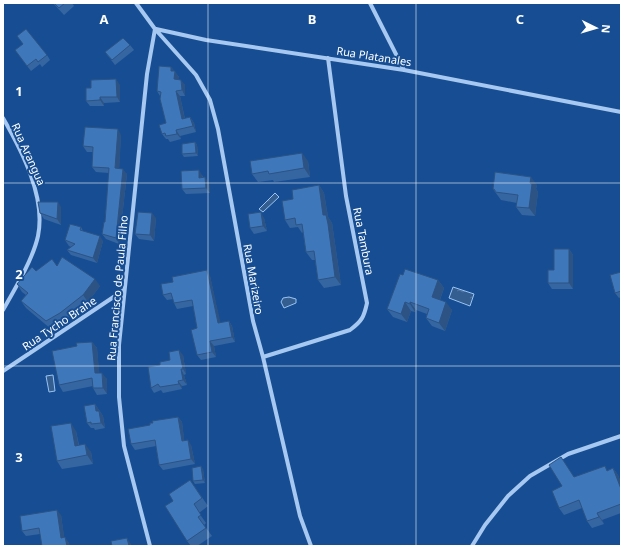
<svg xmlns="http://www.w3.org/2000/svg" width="624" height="549" font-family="'Noto Sans',sans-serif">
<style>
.water{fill:url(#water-ripples);stroke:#98c3f3}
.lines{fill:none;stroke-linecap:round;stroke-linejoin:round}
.street{stroke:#a6c8f1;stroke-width:4}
.wall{fill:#3666a1}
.shaded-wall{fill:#2c5383}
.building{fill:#3f77bb;stroke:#2c5383}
.grid{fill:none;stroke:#fff;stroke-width:1;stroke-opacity:0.55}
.labels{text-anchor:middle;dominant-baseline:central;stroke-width:4;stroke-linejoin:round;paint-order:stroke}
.street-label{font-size:11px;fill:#fff;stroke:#174e93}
.grid-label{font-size:13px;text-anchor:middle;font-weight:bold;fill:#fff;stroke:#174e93;stroke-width:4;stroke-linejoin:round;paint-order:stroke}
</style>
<defs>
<pattern id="water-ripples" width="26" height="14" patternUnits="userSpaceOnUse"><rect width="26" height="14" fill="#355e90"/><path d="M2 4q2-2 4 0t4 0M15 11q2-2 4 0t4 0" fill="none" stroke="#5376a1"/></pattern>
</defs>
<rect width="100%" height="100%" fill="#174e93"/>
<path class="water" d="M275,193L279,197L263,212L259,209Z
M453,287L474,294L470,306L449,298Z
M289,297L296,299V303L284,308L281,302L283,298Z
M53,375L55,391L49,392L46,376Z"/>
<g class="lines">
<path class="street" d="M136,3L155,29L196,75L210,100L218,129L253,321L263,357L300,516L311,546
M370,3L404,70
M156,29L206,40L404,70L621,112
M3,118C22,151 46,197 38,236C33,259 15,289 3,310
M263,357L350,330C362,321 364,317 367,303L346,196L328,58
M3,371L124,290
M150,546L124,446L119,397V345L147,74L155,29
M472,546L485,525L508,496L530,476L568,454L621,436"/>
</g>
<path class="wall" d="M53,3H72L74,6L64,15Z
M130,45L134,50L115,65L105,52Z
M15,50L47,55L50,60L42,67L40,64L31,71Z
M171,67L179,77L178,79L185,85V96H180L185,119L190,117L194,123L196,132L180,136L181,139L170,142L168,139H166L162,134L166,123L160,96L157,91Z
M120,85V102L104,103V106H90L86,101L91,88Z
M121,135L119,168L127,174L119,244L106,239L102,234L105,222L109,173L96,172L92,167L93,152H87L83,146Z
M195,142L197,145L198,156L184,157L182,154Z
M308,161L310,177L274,182L273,180L258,182L252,174Z
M202,175L203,177L209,183L210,193L186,194L182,189Z
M319,185L324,193L328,217L332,223L341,285L324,288L318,280L315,260H312L306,252L303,232L302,233L298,227L290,228L285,220L293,199Z
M537,185L536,189L538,192L535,216L522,215L516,207L517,203L501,200L493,189Z
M61,207V225L44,219L40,213Z
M156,218L154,241L139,239L135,234Z
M264,218L267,231L254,234L250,228Z
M81,227L83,231L103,241L97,263L71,255L67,250L71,247L69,246L65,240Z
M569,249L573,255V289H552L548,283L554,270Z
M57,266L100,286L88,302L65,320L51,329L26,308L21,301L26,295L22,292L17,284L36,271Z
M621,272V297L619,298L615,293Z
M403,275L438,280L444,288L440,300L452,310L445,331L432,326L426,318L427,314L416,310L415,312L411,311L407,322L393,317L387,309Z
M210,276L220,323L229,321L232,326L235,342L214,346L216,357L201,360L197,355V328L193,306L177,309L174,303L173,299L167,300L163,295Z
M92,342L97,348L99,373L107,379V394L97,395L93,388V386L63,392L59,385L77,346Z
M183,355L186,374L184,375L187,385L182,386V389L163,393L161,390L154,393L151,388L160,365L170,360Z
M95,404L103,416L105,428L95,430L94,428H91L87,423Z
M178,417L182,422L184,440L191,445L195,464L163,470L159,465L156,446L135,450L131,444L150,425Z
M76,431L79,445L91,452L93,464L62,469L57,461Z
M613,468L618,475L621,483V513L602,520L604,524L592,528L587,521L582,508L564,515L559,508L562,486L575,477L608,470Z
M203,469L205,483L195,484L193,481Z
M190,480L208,506L199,513L206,523L204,525L212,536L197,546H191L187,541Z
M61,515L64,537L69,543L40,534L26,536L22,531Z"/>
<path class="shaded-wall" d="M171,67L179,77L178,85L174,79L171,71Z
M116,79L120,85V102L117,97Z
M181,80L185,85V96L182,90Z
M176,91L180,96L186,125L182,119Z
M100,97L104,103V106L100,100Z
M190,117L194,123L196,132L193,126Z
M118,129L121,135L119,174L115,168Z
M176,130L180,136L181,139L177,134Z
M195,142L197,145L198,156L196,153Z
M302,153L308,161L310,177L304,168Z
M123,169L127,174L119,244L116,238Z
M199,170L202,175L203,183L199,178Z
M205,177L209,183L210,193L206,188Z
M531,177L537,185L536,189L538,192L535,216L529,208L530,183Z
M319,185L324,193L328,217L332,223L341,285L335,277L323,215Z
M58,202L61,207V225L57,219Z
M261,212L264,218L267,231L263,226Z
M152,213L156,218L154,241L150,235Z
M100,236L103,241L97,263L93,258Z
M569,249L573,255V289L569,283Z
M207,270L210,276L222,329L218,323Z
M95,279L100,286L88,302L83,295Z
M438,280L444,288L438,305L432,297Z
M405,302L411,311L407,322L401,314Z
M410,302L416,310L415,312L410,304Z
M446,302L452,310L445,331L439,323Z
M229,321L232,326L235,342L232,337Z
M210,341L214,346L216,357L212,352Z
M92,342L97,348L100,380L95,373Z
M179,350L183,355L186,374L183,369Z
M181,369L184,375L187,385L183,380Z
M102,373L107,379V394L103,388Z
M178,381L182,386V389L179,384Z
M95,404L103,416L105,428L101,423L96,411Z
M178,417L182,422L185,446L182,441Z
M71,423L76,431L80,454L75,446Z
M188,440L191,445L195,464L191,459Z
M85,444L91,452L93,464L87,455Z
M201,466L203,469L205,483L203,480Z
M613,468L618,475L621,483V489Z
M57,510L61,515L65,543L61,538Z
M597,513L602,520L604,524L599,517Z
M65,537L69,543L70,546H67Z
M127,538L131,544V546H129Z"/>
<path class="building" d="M54,3H65L59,8Z
M26,29L47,55L38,62L36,59L27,66L15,50L23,44L17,36Z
M123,38L130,45L112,60L105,52Z
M159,66L171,67V71H175L174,79L181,80L182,90L176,91L182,119L190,117L193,126L176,130L177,134L166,136L165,133L162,134L159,125L166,123L160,99L161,92L157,91Z
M116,79L117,97H100V100L86,101V88H91V80Z
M85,127L118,129L115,168L123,169L116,238L102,234L104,222H105L109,168L92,167L93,147L83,146Z
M195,142L196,153L182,154V144Z
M302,153L304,168L269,174L268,171L252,174L250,161Z
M199,170V178L205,177L206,188L182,189L181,171Z
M495,172L531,177L530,183L532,184L529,208L516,207L518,195L495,192V190L493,189Z
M319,185L323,215H326L328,224L335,277L318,280L314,251L306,252L302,224L296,225L295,218L285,220L282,201L293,199L292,190Z
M38,202H58L57,219L40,213Z
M138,212L152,213L150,235L135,234Z
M261,212L263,226L250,228L248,214Z
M70,224L81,227L80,230L100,236L93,258L67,250L75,244L65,240Z
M554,249H569V283H548V270H554Z
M62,257L95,279L83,295L60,313L46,321L21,301L28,293L17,284L32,267L36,271L52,259L57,266Z
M405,269L438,280L432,297L446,302L439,323L426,318L429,309L410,302V304L405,302L401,314L387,309L400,274L403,275Z
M207,270L218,323L229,321L232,337L210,341L212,352L197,355L191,330L197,328L192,300L174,303L171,293L163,295L161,284L173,282L172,277Z
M621,272V291L615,293L610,275Z
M92,342L95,373H102L103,388H93L92,378L59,385L52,351L77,346L76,343Z
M179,350L183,369H181L183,380L178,381L179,384L160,387L158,384L151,388L148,367L160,365V362L170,360L169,352Z
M95,404L96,411H99L101,423L91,424V422L87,423L84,406Z
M178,417L182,441L188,440L191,459L159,465L155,440L131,444L128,429L150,425V423H153L152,421Z
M71,423L75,446L85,444L87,455L57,461L51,426Z
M561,457L574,477L605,466L607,471L613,468L621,489V504L597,513L599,517L587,521L579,500L559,508L552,491L562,486L549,465Z
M201,466L203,480L193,481L192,468Z
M190,480L202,498L194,504L201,515L198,517L206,528L187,541L165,506L173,501L169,494Z
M57,510L61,538L65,537L67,546H42L39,528L22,531L20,516Z
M127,538L129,546H112L111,541Z"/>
<path class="grid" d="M208,3V546M416,3V546M3,183H621M3,366H621"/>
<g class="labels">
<g class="street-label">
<text transform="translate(374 56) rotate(9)">Rua Platanales</text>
<text transform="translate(29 154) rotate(66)">Rua Arangua</text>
<text transform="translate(364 241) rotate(79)">Rua Tambura</text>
<text transform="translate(254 279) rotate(80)">Rua Marizeiro</text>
<text transform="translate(117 288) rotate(-85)">Rua Francisco de Paula Filho</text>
<text transform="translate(59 323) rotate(-34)">Rua Tycho Brahe</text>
</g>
</g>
<g class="grid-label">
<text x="104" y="24">A</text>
<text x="312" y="24">B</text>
<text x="520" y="24">C</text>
<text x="19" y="96">1</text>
<text x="19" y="279">2</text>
<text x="19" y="462">3</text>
</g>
<rect width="624" height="549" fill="none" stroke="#ffffff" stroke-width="8"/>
<g transform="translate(596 28) rotate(95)" stroke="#174e93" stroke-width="3" paint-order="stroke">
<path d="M0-3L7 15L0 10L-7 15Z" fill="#ffffff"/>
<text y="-6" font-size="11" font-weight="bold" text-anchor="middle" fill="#ffffff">N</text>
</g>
</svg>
